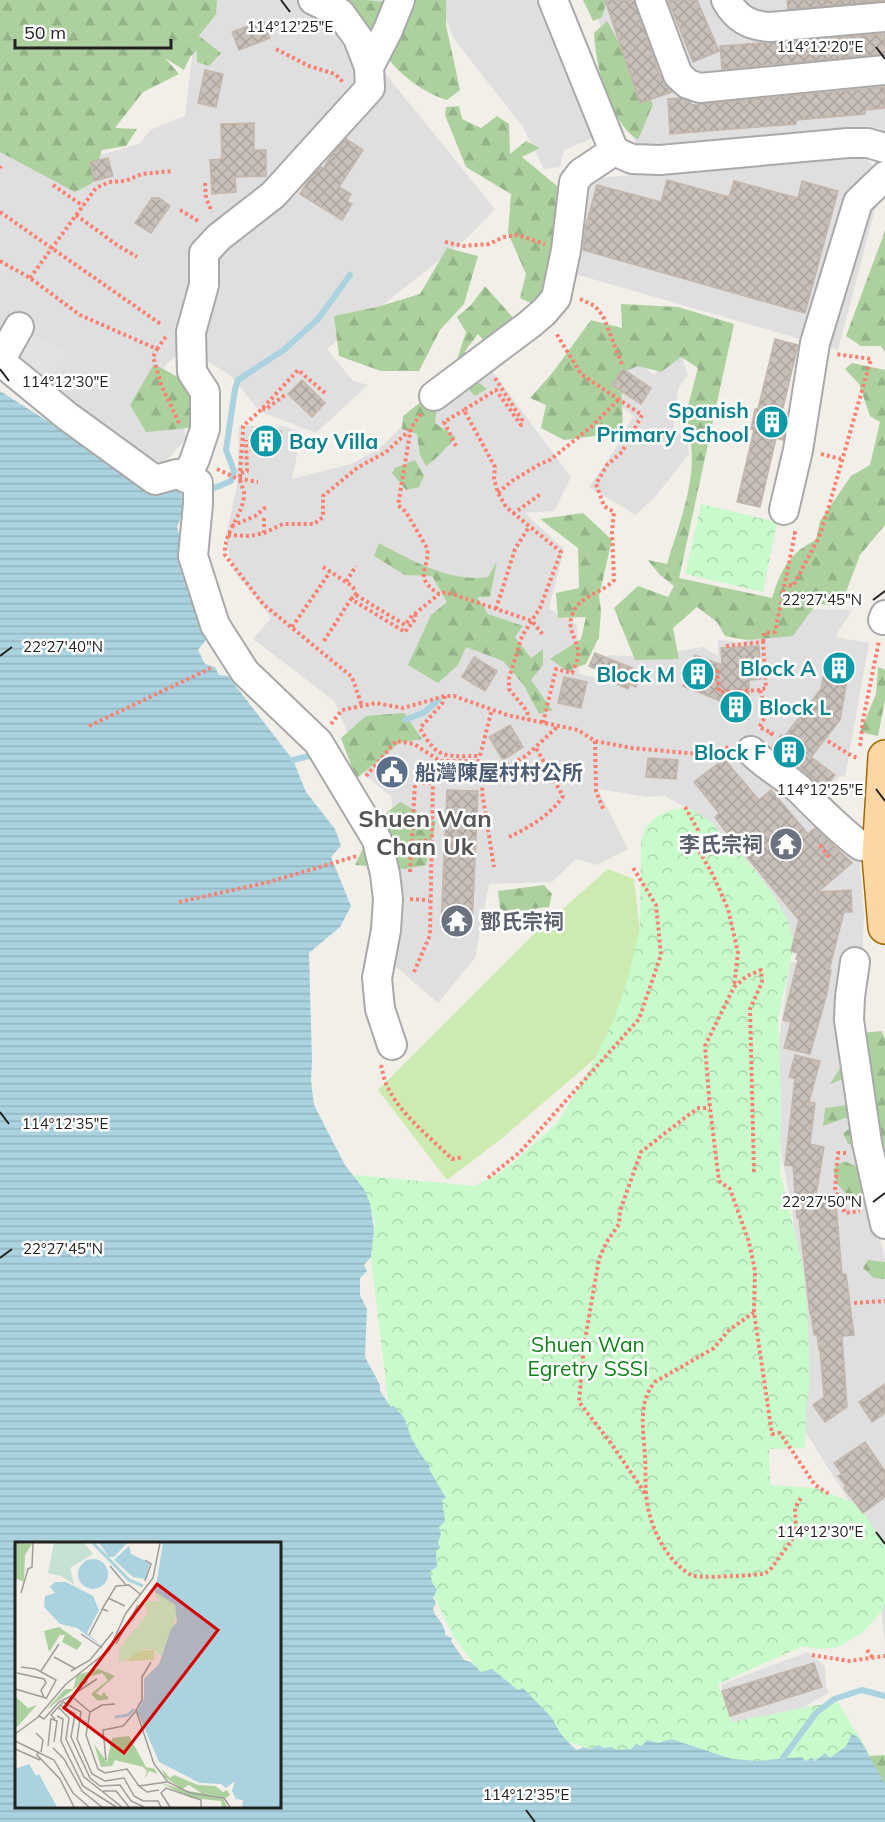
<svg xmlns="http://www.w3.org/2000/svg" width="885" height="1822" font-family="Mulish,'Noto Sans TC',sans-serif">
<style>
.residential{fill:#e0dfdf}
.grass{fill:#cdebb0}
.forest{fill:url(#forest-firs)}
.park{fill:url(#park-crowns)}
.parking{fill:#e2e2e2}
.water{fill:url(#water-rules);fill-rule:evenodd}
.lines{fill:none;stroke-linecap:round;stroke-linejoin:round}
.stream{stroke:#aad3df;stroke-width:6}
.building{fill:url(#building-cross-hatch);stroke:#c4b6ab;stroke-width:1.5}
.minor-casing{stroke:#a9a9a9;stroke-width:32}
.major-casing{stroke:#a06b00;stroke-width:36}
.path{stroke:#fa8072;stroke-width:4;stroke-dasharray:3 3;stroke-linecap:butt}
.minor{stroke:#fff;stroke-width:28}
.major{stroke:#fcd6a4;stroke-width:33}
.ticks{fill:none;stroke:#222;stroke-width:2}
.labels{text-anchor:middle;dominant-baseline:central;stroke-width:5;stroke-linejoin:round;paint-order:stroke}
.culture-label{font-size:21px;font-weight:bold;fill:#0d838f;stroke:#fff;text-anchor:end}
.service-label{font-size:21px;font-weight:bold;fill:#4e5e75;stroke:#fff;text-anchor:start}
.worship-label{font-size:21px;font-weight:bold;fill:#5b616d;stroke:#fff;text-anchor:end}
.park-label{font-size:21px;fill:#0c8416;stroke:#fff}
.quarter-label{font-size:24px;font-weight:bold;fill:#555;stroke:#fff}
.inset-river{fill:none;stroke:#aad3df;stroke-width:3}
.inset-road{fill:none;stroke:#9f9d99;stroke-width:1.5}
.view{fill:#d40000;fill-opacity:0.15;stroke:#d40000;stroke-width:3}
.inset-edge{fill:none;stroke:#222;stroke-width:3}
.ticks-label{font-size:15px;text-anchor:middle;fill:#222;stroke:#fff;stroke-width:5;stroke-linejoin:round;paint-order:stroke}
</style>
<defs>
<pattern id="forest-firs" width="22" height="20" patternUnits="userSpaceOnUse" patternTransform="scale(1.5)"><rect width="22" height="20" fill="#add19e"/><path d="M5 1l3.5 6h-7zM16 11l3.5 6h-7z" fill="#95b388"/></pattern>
<pattern id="park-crowns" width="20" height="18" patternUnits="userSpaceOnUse" patternTransform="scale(1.5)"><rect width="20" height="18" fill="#c8facc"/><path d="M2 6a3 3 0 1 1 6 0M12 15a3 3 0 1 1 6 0" fill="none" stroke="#acd6af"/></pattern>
<pattern id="water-rules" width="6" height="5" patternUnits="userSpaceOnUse" patternTransform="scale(1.5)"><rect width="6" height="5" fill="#aad3df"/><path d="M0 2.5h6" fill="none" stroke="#92b5bf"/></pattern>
<pattern id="building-cross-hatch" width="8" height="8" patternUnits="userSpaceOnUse" patternTransform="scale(1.5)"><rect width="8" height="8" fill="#c7bfb8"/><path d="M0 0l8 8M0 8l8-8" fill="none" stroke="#aba49e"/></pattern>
</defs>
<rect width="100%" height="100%" fill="#f2efe9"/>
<path class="residential" d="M194,0H411L384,72L495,209L466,239L327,349L353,381L368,385L316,433L259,411L231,376L185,347L164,367L187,438L163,464L87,421L0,352V150L82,160L139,144L150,130L185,116L196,24Z
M438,0H568L615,129L564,150L560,167L544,169L523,127L454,39Z
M591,0H885V137L880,128L635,149L633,118Z
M865,157L885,182L877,202L838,350L568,272L583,179Z
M621,348L654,375L680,352L688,375L678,389L673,429L687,439L689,454L655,497L636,515L589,487L616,448L633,416L598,388Z
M481,356L571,477L554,511L525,513L564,549L549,609L577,625L579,673L595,678L608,655L644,657L703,647L718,656V640L740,642L765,636L801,609L852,610L835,637L869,643L845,777L840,776L824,796L858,840L864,917L862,957L850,975L869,1193L885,1260V1642L872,1538L803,1428L801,1305L792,1210L778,1136L774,1075L790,962L805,964L792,950L685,807L665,796L647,797L598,789L628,849L597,865L576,859L552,882L489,884L475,958L438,1003L395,966L393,946L401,896L391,796L366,776L334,701L253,639L271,618L234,570L225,539L237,486L239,426H284L302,432L292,479L351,464L380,448L427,401Z
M808,1652L825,1666L826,1686L829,1693L800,1709L718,1736L722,1684Z"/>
<path class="grass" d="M608,869L634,879L644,964L612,1044L501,1139L447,1180L378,1090L532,936Z"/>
<path class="forest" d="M0,0H217L216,14L199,36L221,53L209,66L197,62V50L190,57L184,70L165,58L179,74L143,92L115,128L137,129L126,146L102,150L92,183L75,192L0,152Z
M328,0H367L384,2L391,11L374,41Z
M414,0H446V25L460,90L447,100C421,92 399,74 383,52Z
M583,0H607L602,17L593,21Z
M607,21L653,104L638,140C610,123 595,64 594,33Z
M459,106L462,119L481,128L497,116L509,124L510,154L526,141L540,148L522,157L574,200L558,292L533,304L520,298L526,274L508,233L511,194L466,167L445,115L446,107Z
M885,231V352L881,346H861L846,336Z
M447,248L478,256L464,304L440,330L419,371H381L339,356L334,316L377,307L420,294Z
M485,286L516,321L484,341L478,334L465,351V372L487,389L475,396C449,369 456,364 466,332L457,317L471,305Z
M621,304L678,307L734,324L679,578L772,598C781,570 789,553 816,540L820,521L851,476L870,465L880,422L870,416L859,384L845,369L852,363L885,370V525L860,555L846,592L837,607L817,603L793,636L746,640L725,636L717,622L697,607L673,628L679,659L635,660L614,608L638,586L668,597L674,586L659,574L648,560L667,564C679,523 705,462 684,421L698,368L681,357L661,372L638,366L621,373L623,432L564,440L541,428L546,405L530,398L553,372L591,320L622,328Z
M154,364L185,381L213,407L188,428L146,432L130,405Z
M427,397L437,407L435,423L456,437C446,447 438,458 426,466L420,455L417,434L402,429L403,416Z
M415,460L424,476L419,487L406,490L392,473L395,468Z
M583,513L612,540L599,596L601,611L599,637L586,664L567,671L550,659L581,639L586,617L558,618L556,593L579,588L578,548L540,519Z
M379,543C410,560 452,583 488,577L497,561L490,597H477L488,614L523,626L515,637L531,658L543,649V665L531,680L552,710L539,714L523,684L503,661L466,647L458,665L438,683L408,665L431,615L447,602L432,576L405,575L374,556Z
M878,667L885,670V700L878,736L860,732L876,694Z
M404,713L422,739L399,743L356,779L341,738L366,716Z
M400,802L436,822L426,865L406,869L355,865L376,821Z
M544,885L552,894L549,907L537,908L523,918L511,916L500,908L498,891Z
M882,1031L885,1039V1147L848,1144L843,1133L852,1127L851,1116L823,1126L825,1108L847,1105L848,1077L830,1084L862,1033Z
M844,1161L864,1170L867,1190L856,1196L849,1197L838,1185L833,1169Z
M868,1260L885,1262V1279L874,1278L863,1268Z
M885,1755V1803L868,1756Z"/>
<path class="park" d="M701,504L777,522L763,592L685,574Z
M689,808L711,822L755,870L774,896L788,921L794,945L778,1019L781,1097L780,1172L803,1267L807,1307L810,1381L806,1408L805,1448L769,1449L770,1485L815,1488L852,1502L863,1512L885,1546V1603L881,1612L863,1632L838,1647L820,1649L803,1646L718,1684L732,1722L837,1701L870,1755L720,1768L634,1763L569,1742L516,1707L477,1668L453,1636L427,1582L389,1409L371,1257L375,1222L364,1189L353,1175L475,1186L501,1172L516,1160L558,1122L589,1070L612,1024L627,981L640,928L641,841L646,827L657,816L674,809Z"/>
<path class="parking" d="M9,323L67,352L41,384L0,349Z"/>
<path class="water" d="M0,391L144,482L181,491L183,512L177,527L208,637L198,650L205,664L215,667L219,675L228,676L293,760L306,792L335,829L341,846L331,857L351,906L340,927L309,953L312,1061L311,1080L314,1105L345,1165L364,1189L370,1203L374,1229L371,1257L364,1265L367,1271L360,1278V1295L367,1309L365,1357L380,1385V1391L391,1407L394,1406C397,1410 401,1413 404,1418C408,1425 409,1434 413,1441C418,1450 423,1458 430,1466L429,1469L446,1498L442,1500L445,1521L439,1527L441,1535L438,1542L440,1548L436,1551L437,1567L430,1571L432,1582L437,1590L433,1598L436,1603L433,1609C435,1619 446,1623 445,1635L452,1638L451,1641L464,1660L471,1662L481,1672L492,1669L518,1690L523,1688L553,1719C557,1731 567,1742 577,1750L583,1747L590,1749L599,1745L604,1748L612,1747L616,1750L631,1749L636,1744L642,1746L647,1740L658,1743L671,1739L732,1759L757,1761L802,1757L805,1761L812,1758L815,1761L825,1753L830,1758L846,1746L852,1734L859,1738L885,1784V1822H0ZM16,1543H279V1806H16Z"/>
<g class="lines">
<path class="stream" d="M205,492L231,481L234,471L226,450L235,389L238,380L285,349L318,319L350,275
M405,720L425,712L438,700
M293,760L313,755
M783,1758L816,1713L834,1699L862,1690L885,1696"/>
</g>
<path class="building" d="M605,0H634L659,73L667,87L672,92L640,103Z
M668,0H697L719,51L693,62Z
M787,0H885V1L788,9Z
M263,20L270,38L239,50L232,32Z
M885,34V54L722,69L720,46Z
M205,70L223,74L216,107L198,103Z
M885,87V108L865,110V114L796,120V124L670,134L668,99L681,98L691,102V105L702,104Z
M254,123V150H266V176L235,177L236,192L212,194L210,160L222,159L221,124Z
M346,139L363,150L339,187L351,194L347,201L352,204L342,220L300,194L308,181L321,167L323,169L332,154Z
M108,158L113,176L94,181L90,162Z
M667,180L729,197L734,181L798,198L802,181L838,191L805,313L583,250L586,225L597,185L661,202Z
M152,198H159L170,206L151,233L135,223Z
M775,339L798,345L782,412L787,413L783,440L776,438L760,507L737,502L754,430L751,429L755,409H758Z
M623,369L651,388L641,404L612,385Z
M302,380L325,403L312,417L288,394Z
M252,431H281L280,451L251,450Z
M759,646L761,679L749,680V719L730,720L723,714V702L683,686L695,655L722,665L721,648Z
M595,653L642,672L636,687L630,684L628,689L603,678L606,673L589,666Z
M474,657L497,671L485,691L462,677Z
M831,658L851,659L840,720L811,757L835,775L823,790L804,771L773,749V746L781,735L784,737L821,689L823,677L827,678Z
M564,677L587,682L581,708L558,703Z
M510,725L523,747L503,760L489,737Z
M391,756L407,767L393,787L378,776Z
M648,758L678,760L676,779L646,777Z
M724,759L759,800L771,790L808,834L815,828L852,863L818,892L851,890L852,912H844L829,970H831L827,993L810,1054L784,1048L791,1022L783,1020L798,960L796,959L798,953L791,951L799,920L723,828L715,817L719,813L694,782Z
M447,790L478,791L472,927L441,926Z
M795,1055L820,1061L809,1102L815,1103L810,1144L824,1147L816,1195L833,1194L834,1206L836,1205L842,1274H846L854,1335L842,1336L847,1407L825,1422L813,1405L824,1397L820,1350H819L817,1335H814L811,1314H810L799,1218H797L793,1166L785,1165L795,1079L789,1077Z
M885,1384V1413L872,1422L859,1402Z
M865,1442L885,1471V1497L863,1513L844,1488L846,1486L838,1476L842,1474L834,1463Z
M814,1663L822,1687L730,1716L722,1691Z"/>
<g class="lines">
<defs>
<path id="minor" d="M650,0L678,75L688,84L700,88L885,70
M726,0C736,18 749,26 770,27L885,17
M369,67L388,30L400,0
M614,151L632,159L660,160L848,143H868L885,148
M0,361L67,416L155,480L177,474L198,483V504L193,556L215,625L245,672L318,742L377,840L385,874L388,899L386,930L377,978L380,1009L392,1045
M0,361L19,327
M434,396L530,324L544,312L556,298L566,250L574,182L581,173L614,151L553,0
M186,478L195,459L205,429V392L192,372L191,332L204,285V253L219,237L273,195L370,88L369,67L358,38L340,13L313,0
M784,510L798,450L815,343L858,202L885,176
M883,620L885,615
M751,751C765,766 784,775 799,789C819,809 838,829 861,846
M855,962L850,997L849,1020L867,1143L885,1224"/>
<path id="major" d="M885,757L879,856L885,927"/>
</defs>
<use href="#minor" class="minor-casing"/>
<use href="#major" class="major-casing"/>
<path class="path" d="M276,49L309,66L335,74L344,83
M0,168L1,166
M205,183L206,198L212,212
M53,185L83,206
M180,210L200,222
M0,212L162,325
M76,215L117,245L137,257
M445,242L463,246L489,244L504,237L517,235L545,244
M0,261L30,278L80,315L157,349L153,357L162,387L180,425
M30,278L96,188L109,182L125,181L142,174L173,171
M580,299L595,306L603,316L623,367
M157,349L167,335
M495,378L522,420L521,425L496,390L464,410L495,467L494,479L498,493L506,507L561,552L540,608L522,636L509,678V689L527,711L529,720
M325,393L298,370L261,410L243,426C243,443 240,461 240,478C240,484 245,490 244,496C242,517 223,533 225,555L263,604L352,677L362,706
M262,409H266L285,395
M421,414L411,428L398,505L406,512L427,548C431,568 411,576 439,594L446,592L532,621L544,636
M456,446L444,422L464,410
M821,454L841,459
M217,469L236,478L258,482
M241,473L247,471L246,440
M498,493L512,481L540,464L550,460L591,427L618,400
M513,514L542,493
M232,526L255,516L267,506
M264,533V517
M228,535L250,536L264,533L283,524H314L323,517V496L357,468L386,452L411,429
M323,567L346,582
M789,585L793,586L819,537L829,506L871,359L835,354
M356,595L405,625L411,617L439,594
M351,599L356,595L353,587L346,582L356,566
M496,609L515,549L529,527
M292,627L330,572
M324,641L351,599L405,632L416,618L415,614
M763,642L764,633L775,632L795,533H793
M726,646L763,642L766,688L760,690L767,714L759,727L772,733L770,736
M717,670L719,692L760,690
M445,696L442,704L420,728C437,760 446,756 480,756L492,709
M543,723L556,669L572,673C574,667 578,661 578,655C579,640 565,630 573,613C580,595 603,593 614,580L612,532L614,512L604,506L596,484L607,465L622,452L642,415L581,374L556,333
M331,724L342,710L376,703L403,708L445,696H454L507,715L578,730L595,741L632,748L687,753L701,754L730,747
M89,726L213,667
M595,741L596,791L604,811
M828,741L852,756L858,758
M860,746L863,720L879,641
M489,765L483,778L482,792L494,867
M366,776L396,741L414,744L440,761H480L489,765L495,772L526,756L557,727
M685,807L698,830L697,847L713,875L728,909L738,953L734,986
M509,837C528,828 551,815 563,796L536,748
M412,842L431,840
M820,845L830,859
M410,872L415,783H433
M410,899L429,900
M179,902L269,882L357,856
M414,972L430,935L433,777
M381,1065C383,1073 384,1081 388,1088C402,1116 430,1137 452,1159L463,1157
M846,1153H838L835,1190L845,1213L860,1211
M754,1172L750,1009L762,982L761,970L747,976L734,987L705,1046L710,1108L719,1181L730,1189L749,1242L755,1271L754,1312L772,1434L780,1433L815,1485L829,1494
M488,1178L520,1152L639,1019L661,955L656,905L632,866
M854,1303L885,1301
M754,1312L728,1331L714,1348L655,1382C637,1402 644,1432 645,1457C646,1469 645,1481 646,1493C648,1523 664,1559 691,1575C698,1579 753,1575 764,1574L770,1570L792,1540L796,1531L795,1508L802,1496
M645,1493L610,1442L579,1402L584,1346L599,1259L606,1243L619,1224L620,1211L641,1152L691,1113L699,1108H710
M867,1650L872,1657
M812,1655L849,1661L885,1656"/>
<use href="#minor" class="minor"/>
<use href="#major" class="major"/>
</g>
<path class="ticks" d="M281,0L290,12M876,47L885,59M0,369L9,381M873,600L885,591M0,656L12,647M876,789L885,801M0,1112L9,1124M873,1202L885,1193M0,1258L12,1249M876,1532L885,1544M526,1810L535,1822"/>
<defs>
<symbol id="building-disc" viewBox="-11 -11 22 22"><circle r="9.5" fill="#0f9aa8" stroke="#fff"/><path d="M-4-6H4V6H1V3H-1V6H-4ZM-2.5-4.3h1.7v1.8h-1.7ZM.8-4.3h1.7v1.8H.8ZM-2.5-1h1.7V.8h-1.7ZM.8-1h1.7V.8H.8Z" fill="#fff"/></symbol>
<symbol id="civic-disc" viewBox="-11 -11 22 22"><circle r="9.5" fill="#5c6f8a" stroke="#fff"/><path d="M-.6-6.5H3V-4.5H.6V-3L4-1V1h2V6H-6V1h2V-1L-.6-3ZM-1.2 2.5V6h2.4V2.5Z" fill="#fff"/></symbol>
<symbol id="temple-disc" viewBox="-11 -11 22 22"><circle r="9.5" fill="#6b7280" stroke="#fff"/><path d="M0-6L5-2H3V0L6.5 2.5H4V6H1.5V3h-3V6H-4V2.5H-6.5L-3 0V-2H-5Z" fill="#fff"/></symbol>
</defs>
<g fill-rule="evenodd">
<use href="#building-disc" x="753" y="403" width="38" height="38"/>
<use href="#building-disc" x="247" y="422" width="38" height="38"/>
<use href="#building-disc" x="820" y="649" width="38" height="38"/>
<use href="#building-disc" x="679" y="655" width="38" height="38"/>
<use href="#building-disc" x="717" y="688" width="38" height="38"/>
<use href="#building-disc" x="770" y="733" width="38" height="38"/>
<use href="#civic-disc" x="373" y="753" width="38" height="38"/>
<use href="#temple-disc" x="767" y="825" width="38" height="38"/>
<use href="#temple-disc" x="438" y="902" width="38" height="38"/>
</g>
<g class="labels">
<g class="culture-label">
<text x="749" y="410">Spanish<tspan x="749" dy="24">Primary School</tspan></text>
<text x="289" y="441" text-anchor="start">Bay Villa</text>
<text x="816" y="668">Block A</text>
<text x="675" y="674">Block M</text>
<text x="759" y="707" text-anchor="start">Block L</text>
<text x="766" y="752">Block F</text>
</g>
<g class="service-label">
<text x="415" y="772">船灣陳屋村村公所</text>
</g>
<g class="worship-label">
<text x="763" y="844">李氏宗祠</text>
<text x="480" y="921" text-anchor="start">鄧氏宗祠</text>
</g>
<g class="park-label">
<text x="588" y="1344">Shuen Wan<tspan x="588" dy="24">Egretry SSSI</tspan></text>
</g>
<g class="quarter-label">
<text x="425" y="818">Shuen Wan<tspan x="425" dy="28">Chan Uk</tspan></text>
</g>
</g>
<g transform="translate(15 1542)">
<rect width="266" height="266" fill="#f2efe9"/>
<path d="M139,108V118L111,119L121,109Z" fill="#cdebb0"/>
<path d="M0,1L17,2L10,13L9,40L2,37L0,40ZM44,85L67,101L62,108L47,100L50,93H45L34,110L29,89ZM84,127L100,134L81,151L86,154L89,150L94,157L83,159L76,152L93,138L87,131L74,135L71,143L67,141L31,168L50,147H58L62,133ZM0,154L13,166L22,163L0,187ZM114,194L131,225L140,227L142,232L134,229L130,237L132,229L128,225L100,218L97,224L86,225L79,202L92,220L97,196ZM146,226L155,236L159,233L183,243L200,244L208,250L212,248L215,253L211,256L189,251L208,256L212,265H207L206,259L176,256L146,241L173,249L186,251L174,243L167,247L150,235Z" fill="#add19e"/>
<path d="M39,1H69L78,12L55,26L59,42L72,51L46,34L33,31Z" fill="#c6e0d4"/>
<path d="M140,48L156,59L162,69L155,96L146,114L138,107H129L104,121V107L133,71L129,59L147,60L140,53Z" fill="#c8facc"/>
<path d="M84,1H112L99,15H94ZM148,1H265V265H227L228,258L221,257L217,249L220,239L211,246L206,242L185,241L144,220L122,169L129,157V137L144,122L156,87L162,80L160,63L140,50ZM114,4L116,12L135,21L130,37L118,35L99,18ZM63 32a15 15 0 1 1 30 0a15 15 0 1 1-30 0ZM40,40H51L78,54L84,68L72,91L88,105L62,86L45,82L29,65L30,54L40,51L35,45ZM14,222L21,234L24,232L42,265H0V227Z" fill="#aad3df"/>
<path class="inset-river" d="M78,1L114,38L128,44M100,175L113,173L119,167"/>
<path class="inset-road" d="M130,18L136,22L130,39M95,24L111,43M6,51L13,27L17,25L18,1M93,56L110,64M93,69L87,67L101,44L114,43L125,52M66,92L87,106M74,93L87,68M101,102L123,63M39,115L61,127M136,120L127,135V158L121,168L139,222L153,240L175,251L209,256L215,265M6,125L21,127L41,138L31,157M26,129L44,102M56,129L75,118L98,90M2,131L29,137L31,141L26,148L29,156M0,147L31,156M56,154L82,137M100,162L87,163L75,170L71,193L83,227L90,231L112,227L124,244M45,163L60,172L56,195L75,236L85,244L105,243L116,259L129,265M43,165L54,176L51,197L69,235L107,265M24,174L29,177L44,160L56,154L75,170M42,174L48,177L46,199L68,244L101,265M37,177L42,179L39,200M40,177L36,173L48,160L66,170L62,197L77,232L90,239L109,236L119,254L128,259H143L146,265M21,191L28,198L26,210M0,192L22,176L51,142L94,108L111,71L138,36L145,1M0,199L39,218L58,251L74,265M33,204L36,176M38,206L49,217L67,249L87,265M0,207L25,218M23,209L22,213L45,237L59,265M91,218L88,188L108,184L121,169M144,248L132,250L124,244L152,240M88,249H101L114,265M155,265L146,251L151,246L186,258V265"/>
<path class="view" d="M142,42L203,88L109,211L49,166Z"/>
<rect width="266" height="266" class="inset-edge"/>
</g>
<g class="ticks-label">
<text x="290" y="32">114°12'25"E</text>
<text x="820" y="52">114°12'20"E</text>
<text x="65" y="387">114°12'30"E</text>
<text x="822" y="605">22°27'45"N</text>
<text x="63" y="652">22°27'40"N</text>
<text x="820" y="795">114°12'25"E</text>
<text x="65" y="1129">114°12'35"E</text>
<text x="822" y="1207">22°27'50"N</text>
<text x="63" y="1254">22°27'45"N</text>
<text x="820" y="1537">114°12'30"E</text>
<text x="526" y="1800">114°12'35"E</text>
</g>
<path d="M15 39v9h156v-9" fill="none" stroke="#222222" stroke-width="3"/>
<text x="24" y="39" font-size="18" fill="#222222" stroke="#ffffff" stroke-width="4.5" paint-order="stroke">50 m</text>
</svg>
